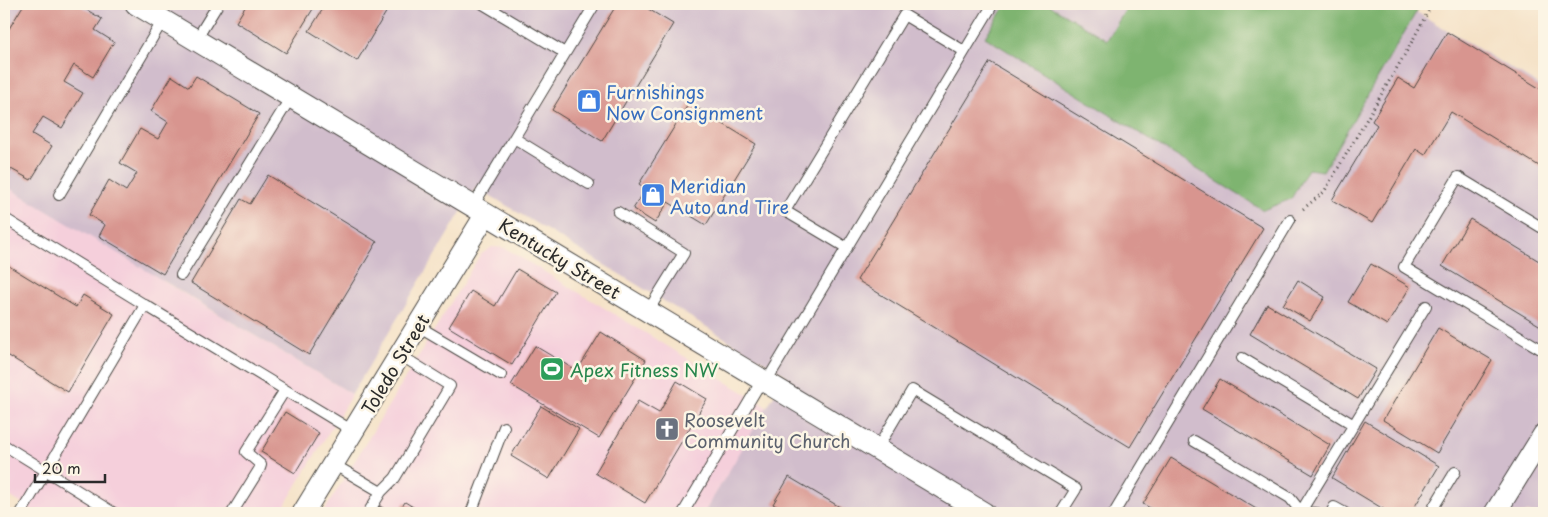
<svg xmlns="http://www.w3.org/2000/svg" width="1548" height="517" font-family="'Playpen Sans',sans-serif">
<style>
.built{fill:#f5cfdb}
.industrial{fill:#d1bdcc}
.forest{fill:#7eb470;stroke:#54704e}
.building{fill:#d8958f}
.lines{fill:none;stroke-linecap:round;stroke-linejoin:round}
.lane-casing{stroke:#494642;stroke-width:12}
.street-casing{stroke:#494642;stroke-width:23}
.path{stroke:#494642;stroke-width:3;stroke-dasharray:1 4;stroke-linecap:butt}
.lane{stroke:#fff;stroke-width:10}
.street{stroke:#fff;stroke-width:21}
.labels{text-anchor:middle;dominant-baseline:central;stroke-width:5;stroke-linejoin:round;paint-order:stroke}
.shop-label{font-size:18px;fill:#366cbe;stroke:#fcf5e5;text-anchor:start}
.street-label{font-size:18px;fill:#2b2b2b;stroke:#fcf5e5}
.leisure-label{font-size:18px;fill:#27864d;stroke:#fcf5e5;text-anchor:start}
.worship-label{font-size:18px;fill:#5b616d;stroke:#fcf5e5;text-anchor:start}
</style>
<rect width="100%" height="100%" fill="#fcf5e5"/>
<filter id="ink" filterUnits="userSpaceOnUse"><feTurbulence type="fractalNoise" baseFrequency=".02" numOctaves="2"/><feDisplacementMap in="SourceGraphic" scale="10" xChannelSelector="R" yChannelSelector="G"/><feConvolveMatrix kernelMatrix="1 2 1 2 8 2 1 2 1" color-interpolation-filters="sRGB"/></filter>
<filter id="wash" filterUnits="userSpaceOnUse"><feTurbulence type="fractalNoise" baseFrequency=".0096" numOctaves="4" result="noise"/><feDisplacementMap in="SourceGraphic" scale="20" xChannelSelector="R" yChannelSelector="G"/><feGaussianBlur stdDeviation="1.12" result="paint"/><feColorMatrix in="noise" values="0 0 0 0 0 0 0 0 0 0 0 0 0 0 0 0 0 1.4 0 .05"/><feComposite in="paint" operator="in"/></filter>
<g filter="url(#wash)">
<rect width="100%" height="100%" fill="#f5e2c7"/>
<path class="built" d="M4,4L163,274V281L352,394L280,513H37L4,493Z
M492,247L505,248L768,407L704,513H323L480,255Z"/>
<path class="industrial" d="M4,4H1403L1544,88V513H704L786,375L476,187L352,394L4,185Z"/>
<path class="forest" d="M1006,4H1048L1107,40L1129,4H1421L1323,171L1308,169L1291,199L1263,210L985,37Z"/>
<g id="blocks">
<path class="building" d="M24,4H77L102,19L95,30L114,42L93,77L74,65L64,82L83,93L62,128L43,117L32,134L52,146L31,180L11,169L4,181V103L8,96L4,93V37Z
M247,4H316L286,53L236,22Z
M326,4H391L357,61L309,31Z
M617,4H640L673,24L602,141L552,110Z
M1447,32L1544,91V169L1451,112L1425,155L1416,149L1372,223L1332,200L1377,125L1372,121L1398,78L1414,88Z
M990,62L1263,228L1130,447L857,280Z
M172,76L189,87L196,76L259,114L163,274L99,236L105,225L89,215L109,180L126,191L137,173L120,163L140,129L158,139L168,122L151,111Z
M689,103L756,144L706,225L668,202L655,223L633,209L646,189L639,184Z
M268,175L377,242L309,355L191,283L241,199L250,204Z
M1470,219L1544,264V328L1442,266Z
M4,263L76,307L83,295L114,314L68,392L4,353Z
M1371,264L1410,287L1387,325L1348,302Z
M517,269L556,292L512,365L449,327L471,291L495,306Z
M1298,280L1325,297L1310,321L1283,305Z
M1267,304L1376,369L1358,399L1250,334Z
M1438,328L1492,360L1437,453L1383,420Z
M601,332L646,360L599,438L511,385L535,346L577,371Z
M1220,379L1330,445L1313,475L1202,409Z
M677,381L707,399L645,503L595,473L638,401L659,413Z
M541,406L579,429L549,479L511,456Z
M285,412L319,433L295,473L261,452Z
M1365,421L1439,466L1411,513H1390L1332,478Z
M1171,458L1263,513H1159L1143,504Z
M789,477L850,513H788L773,504Z
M405,502L423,513H398Z
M380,506L391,513H376Z"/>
</g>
</g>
<g filter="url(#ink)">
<use href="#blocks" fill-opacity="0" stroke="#494642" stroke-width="1"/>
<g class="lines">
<defs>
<path id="lane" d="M483,4L565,53
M196,40L218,4
M514,138L589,184
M59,195L163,20
M473,206L595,4
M618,212L684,253L648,311
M4,218L145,305
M1544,229L1458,177L1404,267L1544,351
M847,248L785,211L904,15L964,51
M181,275L291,97
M418,326L501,375
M1242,358L1354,425
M766,382L993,4
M1194,441L1290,498L1301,512L1317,513
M4,445L114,513
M877,449L912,390L1076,489L1061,513
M333,464L381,492
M21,513L145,305L353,431
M232,513L260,468L261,465L246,452L285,390
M368,513L381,492L395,478L450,386L400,355
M471,513L504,427
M683,513L762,380
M1114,513L1290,220
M1300,513L1426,306
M1331,513L1334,507L1345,513
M1430,513L1455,472"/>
<path id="street" d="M136,4L984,513
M303,513L486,214
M1495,513L1544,434"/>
</defs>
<use href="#lane" class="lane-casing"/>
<use href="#street" class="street-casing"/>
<path class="path" d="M1303,209L1324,192L1408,49L1432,4"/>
<use href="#lane" class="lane"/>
<use href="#street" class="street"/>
</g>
</g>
<defs>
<symbol id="shop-square" viewBox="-11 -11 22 22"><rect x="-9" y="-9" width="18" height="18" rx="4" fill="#3f7fe0" stroke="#fcf5e5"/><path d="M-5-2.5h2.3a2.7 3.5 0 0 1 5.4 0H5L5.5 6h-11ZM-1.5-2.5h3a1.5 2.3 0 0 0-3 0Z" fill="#fff"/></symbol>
<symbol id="stadium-square" viewBox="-11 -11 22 22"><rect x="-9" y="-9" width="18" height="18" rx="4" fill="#2e9e5b" stroke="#fcf5e5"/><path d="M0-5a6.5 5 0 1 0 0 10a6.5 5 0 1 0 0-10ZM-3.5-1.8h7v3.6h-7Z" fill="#fff"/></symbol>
<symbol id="church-square" viewBox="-11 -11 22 22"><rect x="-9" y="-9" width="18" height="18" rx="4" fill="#6b7280" stroke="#fcf5e5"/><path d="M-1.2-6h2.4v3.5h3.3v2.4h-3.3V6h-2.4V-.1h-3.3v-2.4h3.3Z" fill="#fff"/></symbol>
</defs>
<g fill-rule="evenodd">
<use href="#shop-square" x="575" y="87" width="28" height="28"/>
<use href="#shop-square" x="639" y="181" width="28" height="28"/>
<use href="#stadium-square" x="538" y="355" width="28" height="28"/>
<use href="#church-square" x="653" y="415" width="28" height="28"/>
</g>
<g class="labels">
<g class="shop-label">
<text x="606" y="91">Furnishings<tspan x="606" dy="21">Now Consignment</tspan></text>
<text x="670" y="185">Meridian<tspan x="670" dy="21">Auto and Tire</tspan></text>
</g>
<g class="street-label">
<text transform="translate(560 258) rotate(31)">Kentucky Street</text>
<text transform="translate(395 364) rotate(-59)">Toledo Street</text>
</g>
<g class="leisure-label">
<text x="570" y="369">Apex Fitness NW</text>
</g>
<g class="worship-label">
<text x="684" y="419">Roosevelt<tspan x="684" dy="21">Community Church</tspan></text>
</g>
</g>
<rect width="1548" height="517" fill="none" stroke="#fcf5e5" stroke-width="20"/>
<path d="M35 474v8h70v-8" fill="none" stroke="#2b2b2b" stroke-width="2.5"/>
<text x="42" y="474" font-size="15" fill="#2b2b2b" stroke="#fcf5e5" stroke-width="4" paint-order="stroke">20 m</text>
</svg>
